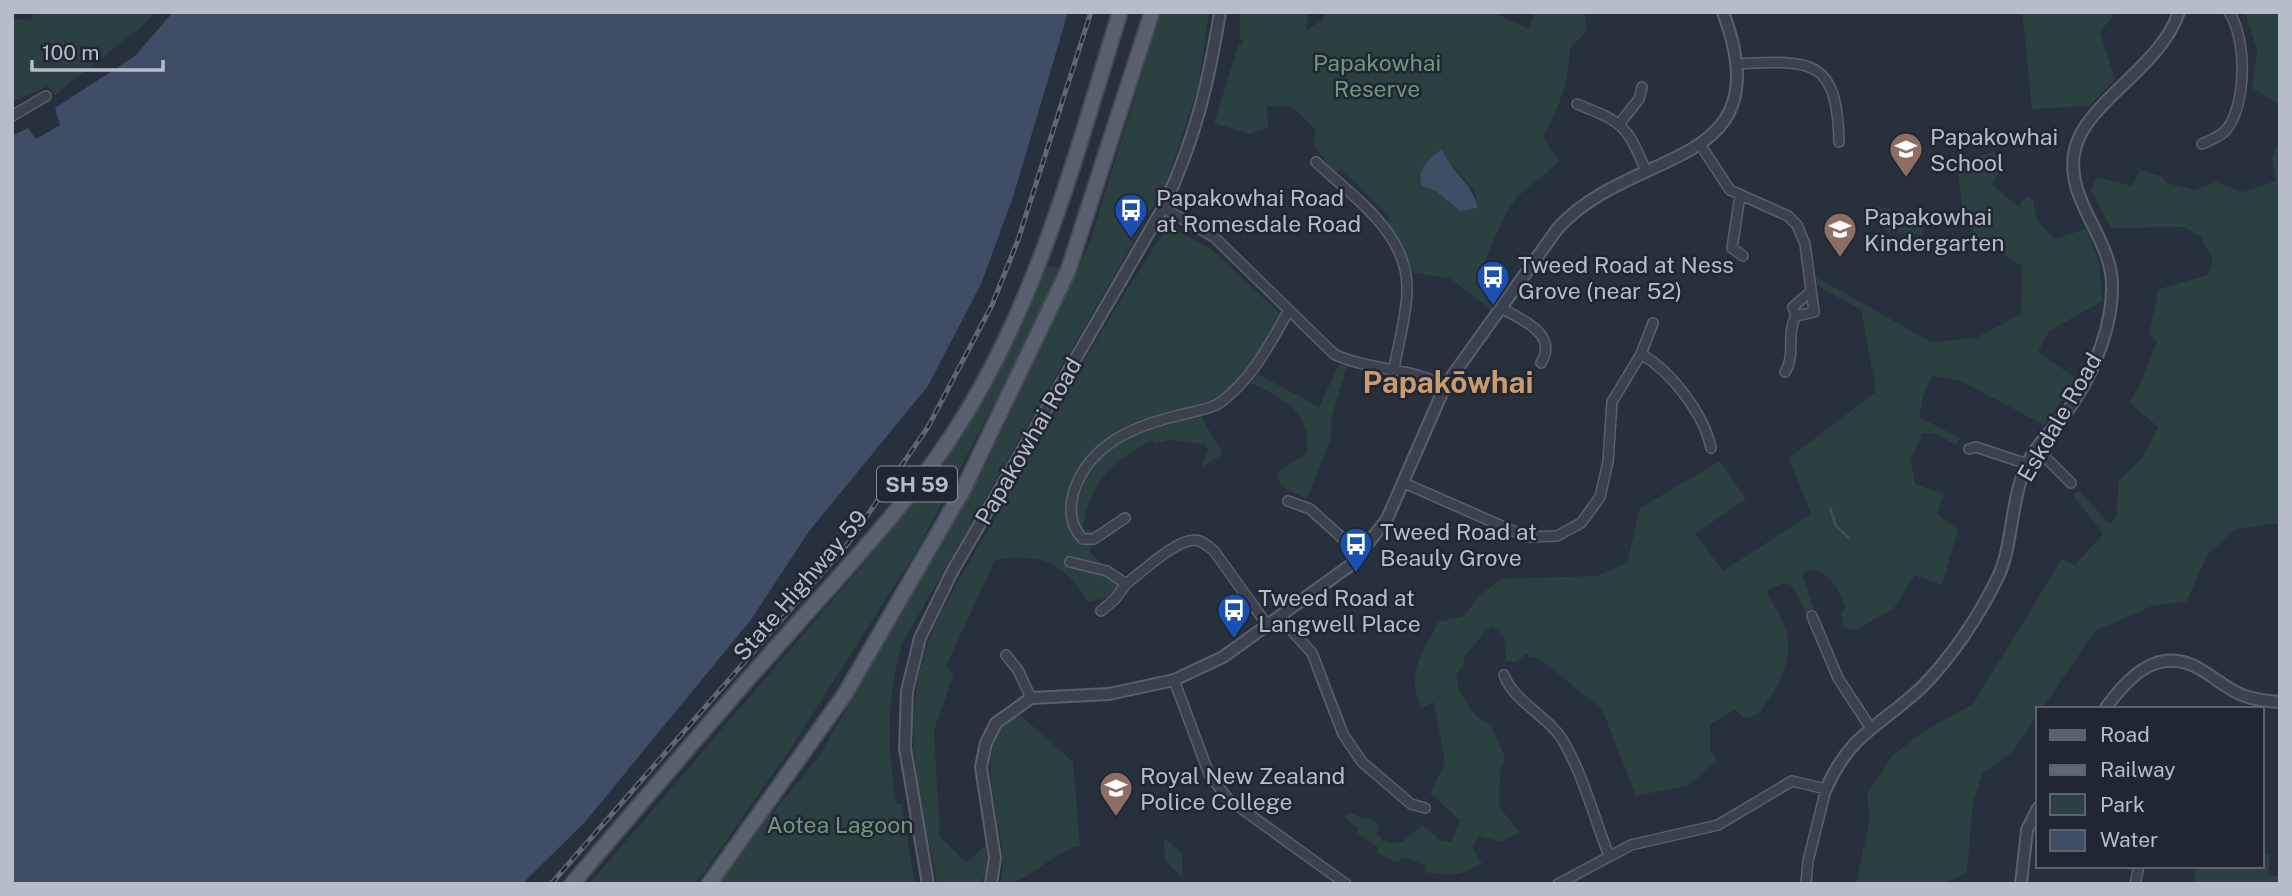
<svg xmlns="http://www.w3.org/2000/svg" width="2292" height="896" font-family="'Public Sans',sans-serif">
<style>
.green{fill:#2c3f41;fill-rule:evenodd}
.water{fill:#3f4d65}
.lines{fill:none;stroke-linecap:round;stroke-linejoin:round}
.stream{stroke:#3f4d65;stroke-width:2.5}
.minor-casing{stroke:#59606b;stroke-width:12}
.tertiary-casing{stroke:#59606b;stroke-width:14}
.primary-casing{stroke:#444b57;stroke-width:18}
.minor{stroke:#3b424e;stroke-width:9}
.tertiary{stroke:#3b424e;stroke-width:10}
.primary{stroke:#59616e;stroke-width:14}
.rail-casing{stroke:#5f6876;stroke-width:5}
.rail{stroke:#202733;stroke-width:2.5;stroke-dasharray:8;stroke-linecap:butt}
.labels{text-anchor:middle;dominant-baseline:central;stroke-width:5;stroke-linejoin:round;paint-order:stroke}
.shield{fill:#202733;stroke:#8a909b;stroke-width:2}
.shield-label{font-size:21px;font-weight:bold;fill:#b7bdc8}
.park-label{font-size:23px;fill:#71977b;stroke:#202733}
.poi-label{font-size:23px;fill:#b7bdc8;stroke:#202733;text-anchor:start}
.street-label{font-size:23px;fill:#b7bdc8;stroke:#202733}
.district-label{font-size:30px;font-weight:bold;fill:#cc9a6f;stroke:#202733}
</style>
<rect width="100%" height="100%" fill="#27303d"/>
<path class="green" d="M35,12H155L147,22L55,95L48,86L12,102V18L30,21Z
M1161,12H1209L1198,88L1166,185L902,644C887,698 886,748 897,804H902L915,884H714L818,758L981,474L1088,248Z
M1240,12H1308L1306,31L1323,19L1325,12H1492L1529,29L1535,12H1584L1587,31L1570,49C1569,81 1559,109 1543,136L1559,162L1517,197L1505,215L1475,283L1499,299L1492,310L1451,279L1413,273L1405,249L1388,223L1389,216L1341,169L1335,173L1313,145L1316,130L1292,107L1267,106L1268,128L1248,134L1214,123L1238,46L1244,43L1240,38ZM1453,165L1474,191L1478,208L1460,211L1437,192L1422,186Z
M2022,12H2116L2100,32L2115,80L2090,106L2032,109Z
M2245,12H2280V105L2252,88L2257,51Z
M2280,139V523L2236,529L2208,554L2186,602L2155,605L2095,631L2042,709H2038V714L2013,751L1983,773L1973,801L1967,872L1943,884H1856L1870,817L1867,794L1893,755L1921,733L1973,704L2062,559L2075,565L2103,534L2073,495L2079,491L2110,524L2116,517L2119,480L2142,458L2158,427L2129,402L2140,386L2157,341L2149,333L2159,289L2208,275L2213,259L2200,236L2184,227L2111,228L2091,190L2097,177L2132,186L2140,170L2163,177L2167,183L2194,190L2216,182L2243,192L2276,181L2272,158Z
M1994,151L2004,167L1991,184L2018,206L2027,196L2033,200L2036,218L2054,239L2086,229L2099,263L2103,301L2049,331L2038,352L2077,379L2044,425L1959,380L1932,376L1924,394L1919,417L1960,438L1956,445L1933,433H1922L1911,460L1915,484L1944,494L1937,514L1958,530L1942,585L1915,575L1894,608L1857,630L1843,627L1841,613L1846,608C1839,590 1831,571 1809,570L1803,575L1814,611L1807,615L1792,586L1785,583L1766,591C1771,602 1779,613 1784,624C1798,656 1776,690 1758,715L1744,718L1735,710L1710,724V749L1717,761L1689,785L1636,796L1602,709L1537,657L1532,658L1526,654L1516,662L1506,661L1504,637L1493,626L1486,630L1464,658V664L1456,675L1459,690L1475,715L1491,725L1505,758L1500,773L1499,807L1520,832L1501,842L1479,836L1472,847L1482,863C1462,876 1448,877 1425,872L1426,866L1405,858L1394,862L1377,853L1379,848L1357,833L1359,829L1343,817L1351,813L1363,819L1368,817L1380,826L1376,834L1389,844L1402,842L1422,825L1440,840L1451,842L1460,820L1430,793L1445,764L1434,702L1421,708C1406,672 1422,655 1438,622L1464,616L1478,597L1501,579L1597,576L1627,563L1640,508L1720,461L1746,499L1695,534L1723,571L1811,514L1789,458L1876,392L1861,310L1818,286L1816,277L1931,342L1976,338L2021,314L2022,266L1977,238L1963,212L1957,164Z
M1874,207L1924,213L1923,235L1888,232L1871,217Z
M1168,226L1211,249L1281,314L1250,368L1218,399L1155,416L1157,424L1199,413L1223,454L1201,468L1208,449L1204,444L1169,440L1156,444L1152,441C1117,456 1086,486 1083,529L1101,531L1089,551L1121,585L1107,598L1088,602C1065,563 1039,552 995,560L946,666L954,674L934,730L940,837L966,863L986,844L987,868L981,884H938C923,817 905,748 918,679C930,619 968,566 998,513C1053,416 1106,318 1168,226Z
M1044,266L1065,268L917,550L791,748L705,871L694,884H589L877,548L960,439Z
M1339,364L1347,366L1331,420V438L1307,499L1280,486L1277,472L1306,454C1314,415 1282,397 1251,383L1258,374L1319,407Z
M1018,713L1073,762L1080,846C1050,852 1030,884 1000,884C1014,830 960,751 1018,713Z
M1164,838L1182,853L1183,878L1165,860Z
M2262,855H2270L2268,875L2279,876L2278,884H2194L2195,866H2262Z"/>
<path class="water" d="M173,12H1068L1013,197L981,284L928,386L810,530L750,621L585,822L522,884H12V136L28,128L36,139L60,125L55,108L135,56Z
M1442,149C1451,172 1472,182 1478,208L1460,211L1437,192L1422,186C1416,169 1430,159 1442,149Z"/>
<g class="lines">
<path class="stream" d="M1830,508L1836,526L1849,538"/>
<defs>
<path id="minor" d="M1737,64C1812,60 1837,58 1839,142
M1577,104C1624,123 1626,124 1646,171
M12,116L46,96
M1620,123L1639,99L1642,87
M2202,144C2210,140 2220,137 2226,130C2247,105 2247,39 2229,12
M1701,146L1730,190L1788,216L1797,225L1805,244L1814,312L1796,316L1793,307L1810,292
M1316,162C1353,197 1408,233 1407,289C1407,316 1398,344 1394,369
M1740,196L1732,248L1743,256
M1163,208L1214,237L1334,354C1369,371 1411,367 1445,386
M1501,308C1521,319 1559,334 1541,363
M1641,354C1671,371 1704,414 1711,448
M1785,372C1796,355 1786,333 1796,316
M1969,449L1976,447L2027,464
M2037,449L2071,483
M1404,483L1527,537L1557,536L1581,523L1600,497L1608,462L1612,402L1641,354L1653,323
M1288,501L1310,509L1360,554
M1125,518L1094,539H1083C1071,527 1069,511 1073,494C1088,444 1134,426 1180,415C1193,411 1210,410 1221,402C1253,378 1269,345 1288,312
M1070,562L1107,571L1126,584C1142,572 1174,541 1194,540C1202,540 1208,546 1214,551L1268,626
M1101,611L1115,599L1126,584
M1812,616L1838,678L1870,727
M1280,618L1312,653L1343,734L1362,762L1411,804L1425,808
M1006,655L1018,670L1031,698
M1504,675C1514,703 1550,716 1565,744C1584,778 1595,820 1609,856
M1174,680L1209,774L1228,799L1346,884
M1558,884L1631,845L1718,825L1792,781L1826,789L1808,861L1806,884
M2135,884L2139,866"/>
<path id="tertiary" d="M2105,709C2128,677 2158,645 2200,669C2214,677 2227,689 2242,695C2254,700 2267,701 2280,702
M1826,789C1851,732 1881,726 1922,687C1951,658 1979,616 1997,579C2013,548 2010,502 2026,466C2036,443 2059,425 2073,403C2095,370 2113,324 2112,284C2111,236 2063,198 2075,149C2086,102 2160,68 2179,12
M928,884L905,748L907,691L920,638L952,572L1163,208C1195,139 1208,86 1220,12
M991,884L995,858L981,767L986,743L996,723L1031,698L1109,694L1174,680L1223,657L1352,564L1387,519L1445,386L1558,228C1635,144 1783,173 1723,12
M2021,884L2027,830L2038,808"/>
<path id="primary" d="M572,884C640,804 709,723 779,644C838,577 901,512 951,437C1036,309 1075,157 1120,12
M709,884L845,694L963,490L1068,271L1152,12"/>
</defs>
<use href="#minor" class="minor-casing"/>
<use href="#tertiary" class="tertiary-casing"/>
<use href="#primary" class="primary-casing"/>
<use href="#minor" class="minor"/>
<use href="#tertiary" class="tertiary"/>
<use href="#primary" class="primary"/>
<defs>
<path id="rail" d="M551,884L849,542L928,427L992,305L1018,240L1091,12"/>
</defs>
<use href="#rail" class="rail-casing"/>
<use href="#rail" class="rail"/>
</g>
<defs>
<symbol id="school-pin" viewBox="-11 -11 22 30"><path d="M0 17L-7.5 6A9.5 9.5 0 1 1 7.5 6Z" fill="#8d6e63" stroke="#202733"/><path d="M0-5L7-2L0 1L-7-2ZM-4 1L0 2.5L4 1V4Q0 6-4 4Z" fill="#fff"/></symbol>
<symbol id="bus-pin" viewBox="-11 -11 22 30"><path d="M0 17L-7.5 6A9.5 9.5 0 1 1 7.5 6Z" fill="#1a4fb4" stroke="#202733"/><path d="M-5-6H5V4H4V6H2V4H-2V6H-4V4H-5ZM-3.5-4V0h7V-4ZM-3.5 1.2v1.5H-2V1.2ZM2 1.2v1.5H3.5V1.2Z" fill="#fff"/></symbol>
<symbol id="university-pin" viewBox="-11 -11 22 30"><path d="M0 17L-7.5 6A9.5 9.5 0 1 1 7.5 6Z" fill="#8d6e63" stroke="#202733"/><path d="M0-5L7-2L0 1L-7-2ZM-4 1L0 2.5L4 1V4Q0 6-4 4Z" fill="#fff"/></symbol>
</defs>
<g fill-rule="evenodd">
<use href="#school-pin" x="1887" y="130" width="38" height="52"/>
<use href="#bus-pin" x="1112" y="191" width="38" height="52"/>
<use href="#school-pin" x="1821" y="210" width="38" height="52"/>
<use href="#bus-pin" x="1474" y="258" width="38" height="52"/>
<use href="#bus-pin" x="1337" y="525" width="38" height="52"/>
<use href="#bus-pin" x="1215" y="591" width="38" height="52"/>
<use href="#university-pin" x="1097" y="769" width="38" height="52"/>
</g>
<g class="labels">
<rect class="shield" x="877" y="466.5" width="80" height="35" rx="5"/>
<g class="shield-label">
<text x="917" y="484">SH 59</text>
</g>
<g class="park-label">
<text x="1377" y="62">Papakowhai<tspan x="1377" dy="26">Reserve</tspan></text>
<text x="840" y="824">Aotea Lagoon</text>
</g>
<g class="poi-label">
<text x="1930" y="136">Papakowhai<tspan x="1930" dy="26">School</tspan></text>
<text x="1156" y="197">Papakowhai Road<tspan x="1156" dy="26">at Romesdale Road</tspan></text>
<text x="1864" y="216">Papakowhai<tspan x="1864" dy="26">Kindergarten</tspan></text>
<text x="1518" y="264">Tweed Road at Ness<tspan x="1518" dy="26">Grove (near 52)</tspan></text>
<text x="1380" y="531">Tweed Road at<tspan x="1380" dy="26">Beauly Grove</tspan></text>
<text x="1258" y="597">Tweed Road at<tspan x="1258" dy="26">Langwell Place</tspan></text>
<text x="1140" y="775">Royal New Zealand<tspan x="1140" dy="26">Police College</tspan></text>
</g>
<g class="street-label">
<text transform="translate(2059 417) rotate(-60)">Eskdale Road</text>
<text transform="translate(1028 441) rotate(-60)">Papakowhai Road</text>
<text transform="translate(800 585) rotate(-49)">State Highway 59</text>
</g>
<g class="district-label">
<text x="1448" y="382">Papakōwhai</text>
</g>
</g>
<rect width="2292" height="896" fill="none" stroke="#b7bdc8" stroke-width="28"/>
<rect x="2036" y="707" width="228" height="161" fill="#202733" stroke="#5c636f" stroke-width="2"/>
<rect x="2050" y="730" width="35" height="10" fill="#59616e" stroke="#5c636f" stroke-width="2"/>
<text x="2100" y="742" font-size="21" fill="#b7bdc8">Road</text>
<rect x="2050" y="765" width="35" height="10" fill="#5f6876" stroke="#5c636f" stroke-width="2"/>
<text x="2100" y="777" font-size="21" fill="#b7bdc8">Railway</text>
<rect x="2050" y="794" width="35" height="21" fill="#2c3f41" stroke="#5c636f" stroke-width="2"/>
<text x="2100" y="812" font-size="21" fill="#b7bdc8">Park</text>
<rect x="2050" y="830" width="35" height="21" fill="#3f4d65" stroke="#5c636f" stroke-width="2"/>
<text x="2100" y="847" font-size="21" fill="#b7bdc8">Water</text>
<path d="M32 60v10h131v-10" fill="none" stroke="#b7bdc8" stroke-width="3.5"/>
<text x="42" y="60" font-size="21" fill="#b7bdc8" stroke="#202733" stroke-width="5" paint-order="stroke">100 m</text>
</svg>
